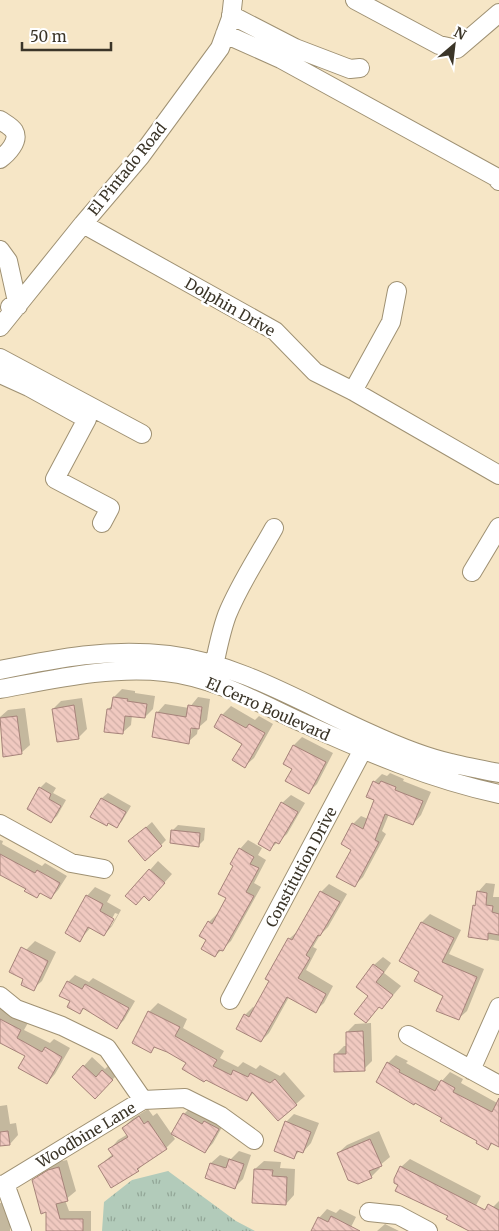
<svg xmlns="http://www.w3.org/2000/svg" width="499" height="1231" font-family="Merriweather,serif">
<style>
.grass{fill:url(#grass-tufts)}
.shadow{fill:#0003;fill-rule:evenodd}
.building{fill:url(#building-back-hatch);stroke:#a6837a}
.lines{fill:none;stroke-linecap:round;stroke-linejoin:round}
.minor-casing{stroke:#9f9173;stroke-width:20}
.minor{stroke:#fff;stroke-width:18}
.labels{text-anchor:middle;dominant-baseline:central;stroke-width:5;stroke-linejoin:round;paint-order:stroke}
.street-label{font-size:15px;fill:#3b3528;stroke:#fff}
</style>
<defs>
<pattern id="grass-tufts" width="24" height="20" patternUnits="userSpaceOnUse" patternTransform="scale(1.25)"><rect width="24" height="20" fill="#b2cbba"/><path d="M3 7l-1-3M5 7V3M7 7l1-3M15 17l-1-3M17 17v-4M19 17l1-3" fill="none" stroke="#92a697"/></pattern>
<pattern id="building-back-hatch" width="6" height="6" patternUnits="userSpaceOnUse" patternTransform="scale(1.25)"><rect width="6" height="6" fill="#f0c9c0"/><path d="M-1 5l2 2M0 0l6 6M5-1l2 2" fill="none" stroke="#cfada5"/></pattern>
</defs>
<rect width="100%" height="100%" fill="#f6e6c6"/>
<path class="grass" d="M168,1171L236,1221L255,1231H102L104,1202L132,1180Z"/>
<path class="shadow" d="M122,689L135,691V693L155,696L153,709L145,717L132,715L131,725L122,733L108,709L113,705L114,697Z
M198,697L210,699L207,720L198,728L197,734L188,742L157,713L165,704L189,708ZM191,722H193L191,734H189Z
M82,698L87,729L78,738L53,709L61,701Z
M231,706L255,720L259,716L273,724L254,758L245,766L244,743L222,715Z
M25,708L30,745L21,753L4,755L0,717L8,710Z
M302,737L333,753L317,784L309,792L293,768L285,764L294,745Z
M390,773L404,779L403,781L431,792L421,815L413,824L389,814L382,831L386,834L363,877L355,885L353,824L361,816L368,819L376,799L374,782L382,774L387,776Z
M46,782L56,788L53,793L66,800L57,816L51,821L40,788Z
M108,793L131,806L122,821L117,826L92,816L102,798Z
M291,795L305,803L287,834L270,849L282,803Z
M152,822L166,840L161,845L137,835Z
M178,825L205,828L204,840L199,845L172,831Z
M0,840L3,841L2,844L42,866L45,863L67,876L58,890L51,898L41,892L37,897L27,889L0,873Z
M248,840L262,848L258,855L266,860L254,883L261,887L231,941L215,956L207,940L209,922L217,914L218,915L228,898L240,849Z
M158,861L172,874L157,891L127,896Z
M486,883L495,884L493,897H499V941L470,936L474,906L476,904L478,892Z
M329,884L347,894L328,927L320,935L313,947L317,949L306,970L333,986L324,1003L315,1011L289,997L269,1033L261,1041L245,1015L253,1007L255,1008L270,981L289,939L298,931L321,892Z
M95,887L111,895L107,902L121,910L112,926L104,935L91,927L80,940L87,896ZM115,913L118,914L111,926H108Z
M430,914L461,930L449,954L484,969L467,1011L458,1019L444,995L420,971L401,961L422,922Z
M35,941L56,952L42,981L33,989L25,979L26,950Z
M383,957L391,963L384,973L401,986L382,1008L370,996L374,965Z
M75,975L89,982L93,978L135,1001L124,1020L117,1027L85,1008L80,1012L71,1001L68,982Z
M158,1003L187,1019L183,1028L224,1051L220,1058L238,1067L243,1062L256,1069L260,1065L280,1076L284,1072L305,1096L278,1120L254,1092L247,1100L188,1062L156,1046L151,1051L149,1012Z
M1,1008L29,1021L24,1030L50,1043L54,1039L70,1048L55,1074L47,1083L26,1055L0,1042V1009Z
M371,1023L372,1061L364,1069L335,1055L344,1046H347V1032L355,1024Z
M396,1055L408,1061L406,1063L441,1082L450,1072L463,1079L461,1083L499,1104V1146L493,1143L488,1148L444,1117L388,1063Z
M92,1057L105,1069L112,1062L121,1071L95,1097L74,1077Z
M7,1105L10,1124L16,1123L18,1135L10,1144L0,1145V1106Z
M192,1106L226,1120L213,1143L205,1152L184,1114Z
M148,1109L153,1116L157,1113L175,1139L166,1148L146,1161L138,1170L99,1166L113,1154L110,1149L118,1140L128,1134L123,1128L132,1119Z
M294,1114L319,1123L311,1143L303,1152L300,1151L293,1157L286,1122Z
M379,1131L390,1157L379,1166L380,1168L371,1177L338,1153L347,1145Z
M239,1151L251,1155L243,1179L235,1187L206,1177L211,1163L220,1155L231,1159Z
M410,1159L481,1196L470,1217L450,1216L400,1184L401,1167Z
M67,1160L76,1191L65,1200L69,1211H91V1231H47V1211L33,1181L42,1172L57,1162Z
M264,1161L281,1162L280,1168L295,1169L294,1195L286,1204L255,1169Z
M499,1201V1231H480L493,1207Z
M0,1203H6V1213L11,1214L10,1231H0Z
M327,1209L336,1213L340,1209L356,1217L349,1231H313L319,1218Z
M385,1224L399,1231H377Z"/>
<path class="building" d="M113,697L128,699L127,701L147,704L145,718L125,716L123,734L104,732L107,709H111Z
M74,705L79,739L57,742L52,709Z
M188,705L202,707L199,729L191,728L189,744L152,737L156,712L186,717Z
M221,714L246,728L249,724L265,733L245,768L232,760L242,744L214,727Z
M17,716L22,754L3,757L0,718Z
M293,745L326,762L309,794L285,781L292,769L283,764Z
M373,781L379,784L381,781L396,787L395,790L423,801L413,825L385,814L375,840L379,842L355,887L336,877L351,850L341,844L352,823L363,829L374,800L366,797Z
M39,787L51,794L49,799L61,806L51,823L27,809Z
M101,798L126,812L117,828L108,823L107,826L90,817Z
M281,802L298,812L279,844L275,842L270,851L258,844Z
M146,827L162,846L145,861L128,841Z
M171,830L200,833L199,847L170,843Z
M239,848L254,857L250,864L259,868L246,892L254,896L223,951L219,950L215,957L201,949L206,940L199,936L208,921L212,924L226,898L218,894L233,866L230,864Z
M0,854L35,873L37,870L60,883L51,899L40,893L37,898L24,891L26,889L0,875Z
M149,869L165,883L149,901L144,896L136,905L125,896Z
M320,891L340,902L320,936L318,935L306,955L310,958L298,978L326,994L316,1013L287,997L261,1042L236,1029L244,1014L249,1017L269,981L265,979L288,938L292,940Z
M477,891L487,893L486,905L493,906L492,912L499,914V935L488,933V940L468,937L473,905L475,906Z
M86,895L103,904L100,911L114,919L104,936L88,927L80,942L65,933Z
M421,922L454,938L442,962L477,977L459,1020L436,1011L443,996L414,981L419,972L399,961Z
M21,947L48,961L34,991L21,985L23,979L9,972Z
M373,964L384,972L376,982L393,995L382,1009L379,1007L366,1023L354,1014L368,996L356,987Z
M67,981L82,989L85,984L129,1008L117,1029L83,1008L80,1014L67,1007L70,1001L59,996Z
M148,1011L180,1027L175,1036L217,1060L213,1066L231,1075L233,1070L248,1077L250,1073L270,1083L275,1079L297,1105L278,1121L252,1092L247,1101L206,1080L204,1082L182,1069L186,1063L167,1052L154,1047L151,1053L132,1043Z
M0,1019L21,1030L17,1038L42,1052L45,1047L62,1057L47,1084L18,1068L25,1056L0,1043Z
M363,1031L365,1071L334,1072V1054H346V1032Z
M387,1062L400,1070L399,1072L435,1091L441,1080L455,1088L453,1092L492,1112L499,1098V1147L491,1143L488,1150L476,1143L477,1141L440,1121L442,1118L415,1103L414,1105L376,1082Z
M83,1065L96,1077L102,1070L113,1080L95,1099L72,1077Z
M183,1113L202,1124L204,1121L219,1129L205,1153L171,1134Z
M139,1116L144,1124L148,1121L167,1149L137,1169L139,1171L111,1188L98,1166L113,1156L108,1149L128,1137L122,1128Z
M285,1121L311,1132L303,1153L297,1151L294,1159L274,1151Z
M8,1131L10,1145L0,1146V1132Z
M370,1139L382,1166L369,1171L372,1178L358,1184L348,1180L337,1153Z
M229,1159L244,1164L235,1189L205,1178L210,1163L226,1168Z
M400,1166L485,1210L488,1204L499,1210V1231H469L446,1219L448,1216L395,1191L398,1185L394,1183V1179Z
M59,1167L68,1201L56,1204L60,1219H83V1231H46V1212L41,1214L32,1180L48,1170Z
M254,1169L273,1170L272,1176L287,1177L286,1205L252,1203Z
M331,1216L360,1231H311L318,1217L328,1222Z"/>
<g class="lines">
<defs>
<path id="minor" d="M355,0L439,45L457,49L499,13
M231,15L295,48L350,69L360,68
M225,34L281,59L496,177L499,181
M0,120C4,123 11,126 14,131C20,141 7,154 0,159
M83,224L275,331L315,372L353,391L499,475
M0,250L8,261L18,306L10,307
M0,327L83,224L140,157L220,48L231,18L233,0
M0,358L142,434
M0,374L29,387L87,419L55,479L110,508L102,523
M353,391L391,322L397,291
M472,572L499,527
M0,670C59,658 108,648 169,655C240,664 304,704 369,733C395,745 423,757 451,763C467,767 483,770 499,773
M212,676C216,656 220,634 227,615C239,585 258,557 274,528
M0,689C55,679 110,666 165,672C214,677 259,703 303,723C367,752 430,779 499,794
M0,824L71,863L104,869
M0,996L16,1009L62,1026L107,1048L143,1100
M230,1000L368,740
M408,1035L499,1085
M471,1070L499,1007
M5,1184L22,1231
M0,1185L5,1184L143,1100L185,1098L221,1116L254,1140
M369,1212L398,1215L428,1231"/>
</defs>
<use href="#minor" class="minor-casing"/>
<use href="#minor" class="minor"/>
</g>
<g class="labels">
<g class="street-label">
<text transform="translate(127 169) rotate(-51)">El Pintado Road</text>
<text transform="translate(230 307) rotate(30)">Dolphin Drive</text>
<text transform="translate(268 709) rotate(24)">El Cerro Boulevard</text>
<text transform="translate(301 867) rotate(-62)">Constitution Drive</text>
<text transform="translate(86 1135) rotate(-31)">Woodbine Lane</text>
</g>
</g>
<g transform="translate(454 45) rotate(28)" stroke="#ffffff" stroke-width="4" paint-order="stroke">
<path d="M0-4L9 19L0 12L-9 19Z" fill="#3b3528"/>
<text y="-8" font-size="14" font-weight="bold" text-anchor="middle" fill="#3b3528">N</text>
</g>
<path d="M22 42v8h89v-8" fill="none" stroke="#3b3528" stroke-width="2.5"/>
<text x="30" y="42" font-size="15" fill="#3b3528" stroke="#ffffff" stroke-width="4" paint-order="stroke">50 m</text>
</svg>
